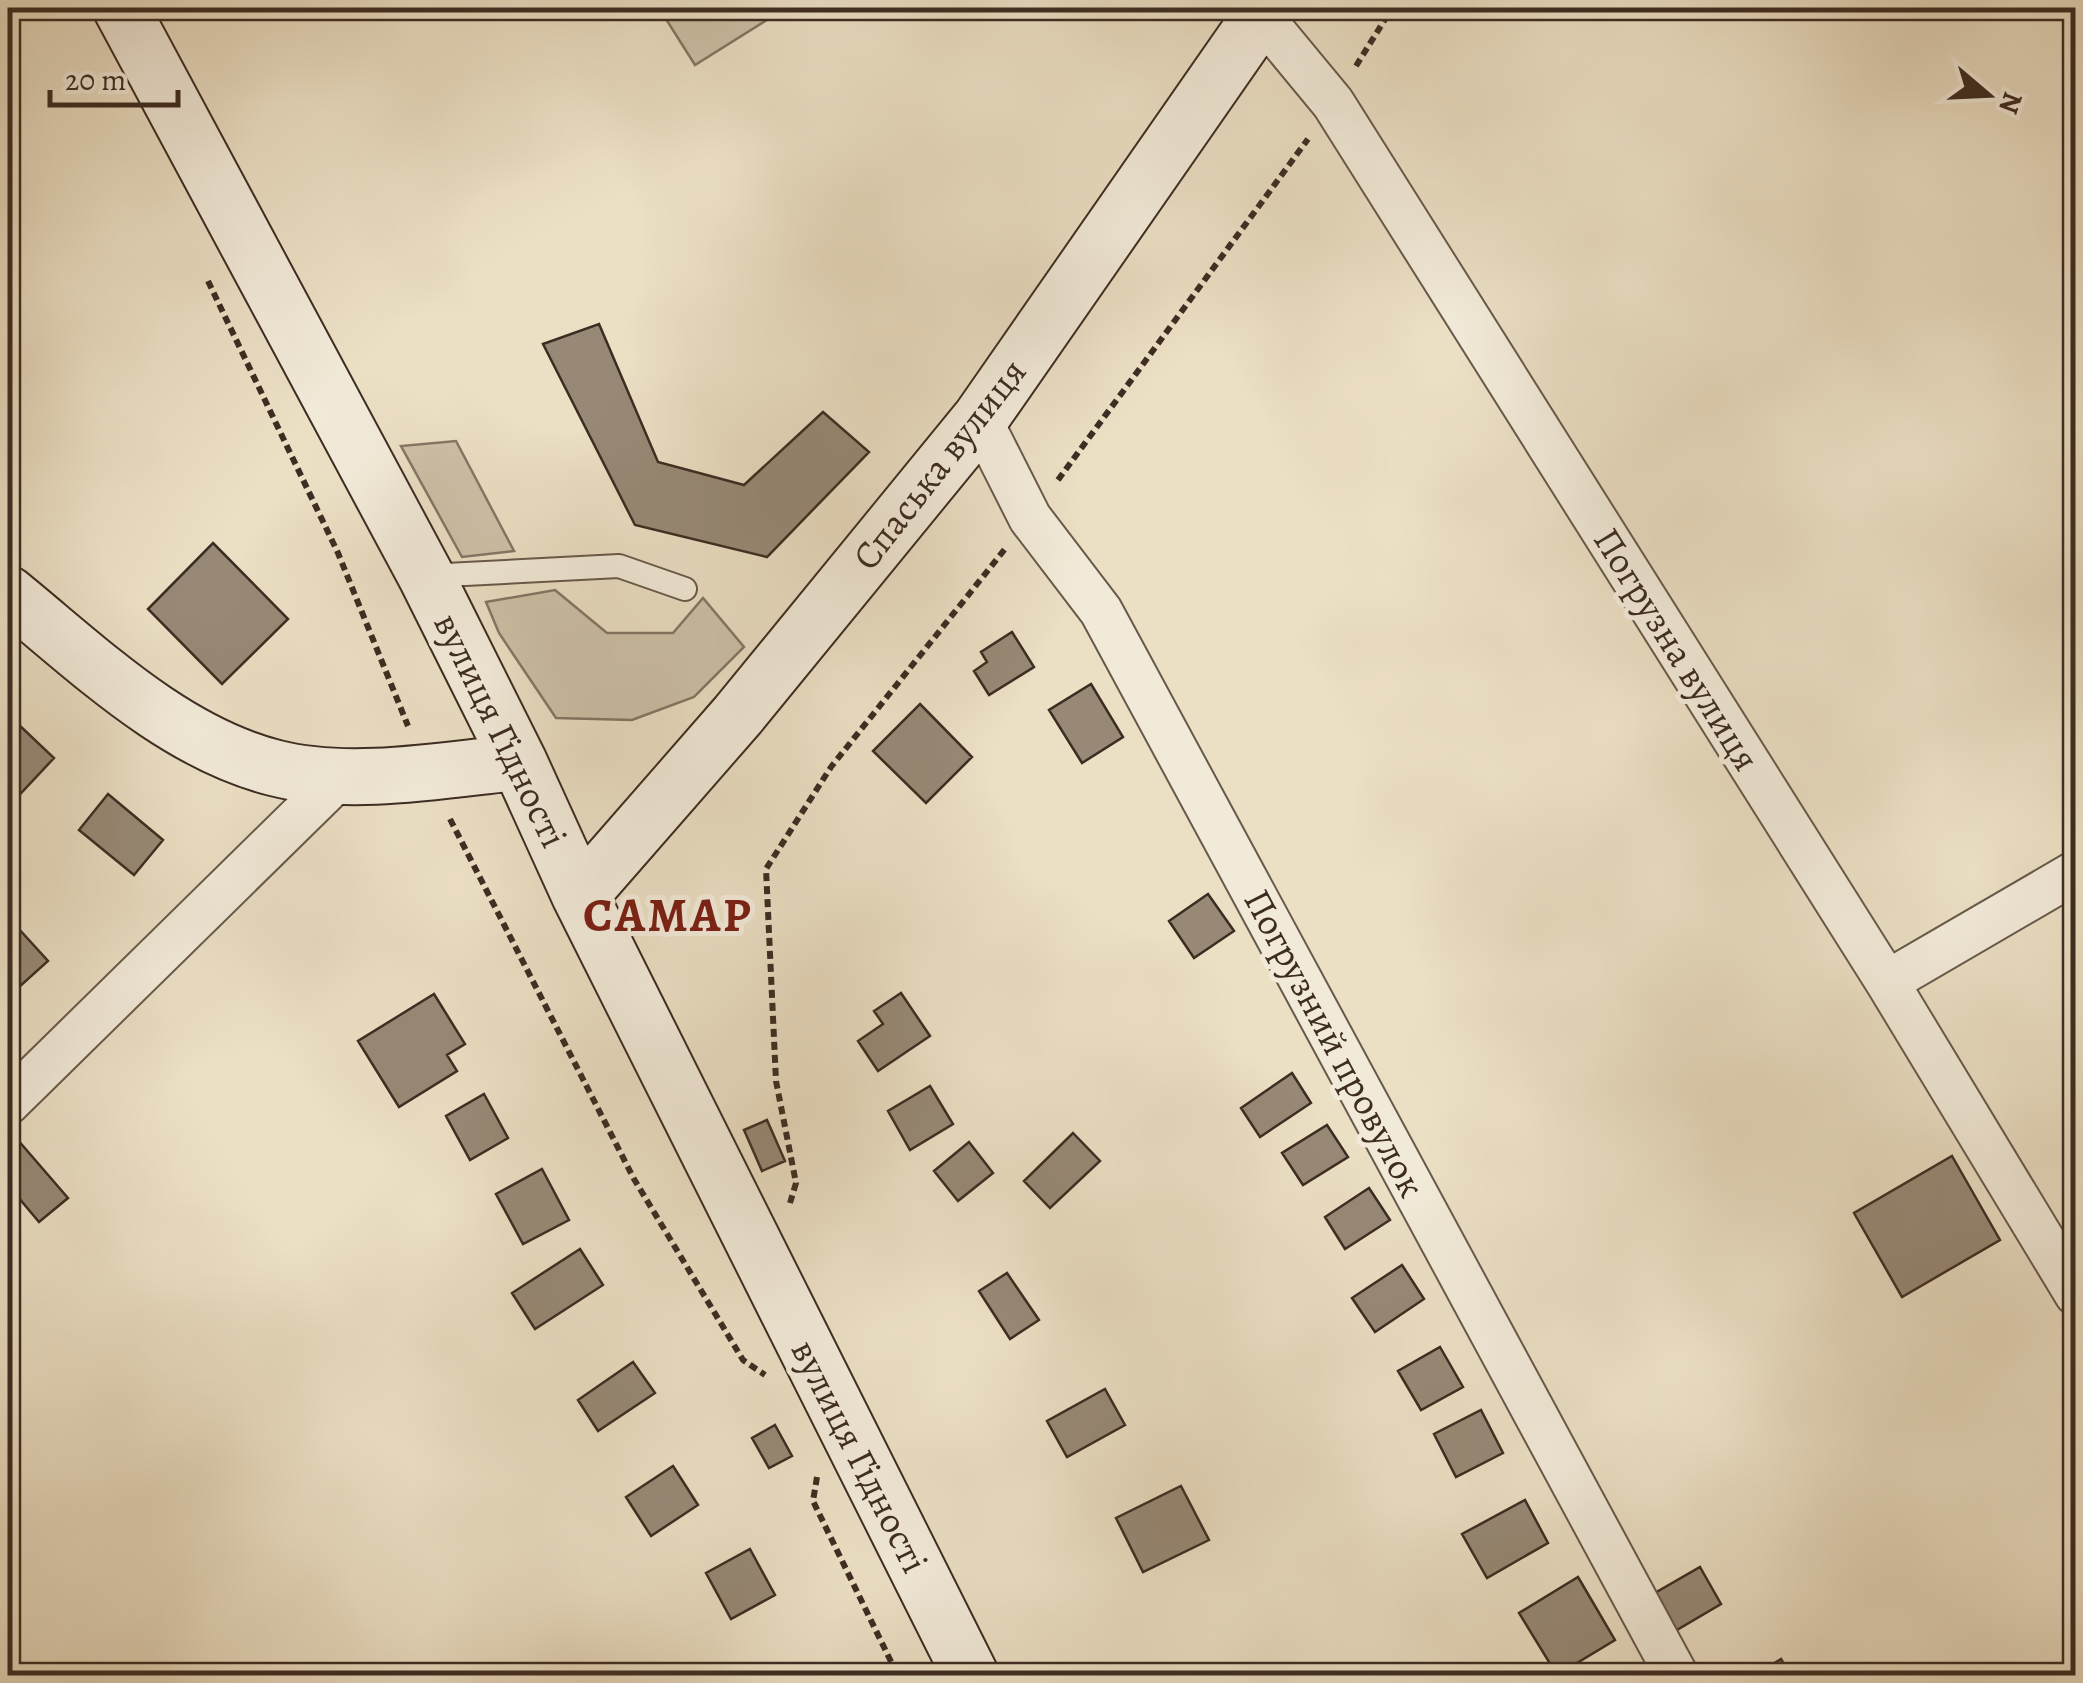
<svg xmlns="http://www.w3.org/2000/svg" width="2083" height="1683" font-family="Alegreya,serif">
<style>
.green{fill:#cdc1a8;stroke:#857665;stroke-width:2.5}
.building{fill:#978976;stroke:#3d2c22;stroke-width:2.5}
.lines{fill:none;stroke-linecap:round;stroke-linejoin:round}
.lane-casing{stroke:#68594a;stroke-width:26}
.street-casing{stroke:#68594a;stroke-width:46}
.secondary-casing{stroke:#3d2c22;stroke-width:59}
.path{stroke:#3d2c22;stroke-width:6;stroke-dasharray:8 5;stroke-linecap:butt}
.lane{stroke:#f2ead9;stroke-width:22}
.street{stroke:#f2ead9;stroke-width:42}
.secondary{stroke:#f2ead9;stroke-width:55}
.rail{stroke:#3d2c22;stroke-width:8;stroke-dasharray:18 18;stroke-linecap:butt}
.labels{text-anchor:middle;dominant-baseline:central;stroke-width:10;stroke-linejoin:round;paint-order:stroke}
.street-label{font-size:38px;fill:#3d2c22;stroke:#f2ead9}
.district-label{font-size:48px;font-weight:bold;letter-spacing:2.5px;fill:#7a1f14;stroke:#f2ead9}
</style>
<rect width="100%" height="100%" fill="#ebdfc4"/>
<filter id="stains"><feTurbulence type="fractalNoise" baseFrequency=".002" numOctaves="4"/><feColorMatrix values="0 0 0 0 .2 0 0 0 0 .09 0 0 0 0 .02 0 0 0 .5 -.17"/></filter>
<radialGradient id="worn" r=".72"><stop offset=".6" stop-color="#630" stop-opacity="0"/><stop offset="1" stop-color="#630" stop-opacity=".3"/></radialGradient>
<path class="green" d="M659,8H786L695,65Z
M456,441L514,551L462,557L401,446Z
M555,590L607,633H673L703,598L744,647L694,697L632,720L556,718L499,633L486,602Z"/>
<path class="building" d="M599,324L658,462L744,485L823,412L869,452L767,557L635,525L543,344Z
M213,543L288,619L222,684L148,609Z
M1012,632L1034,667L989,695L974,671L987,662L981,652Z
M1091,684L1123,737L1082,763L1049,710Z
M920,704L972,757L926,803L873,751Z
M19,725L54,758L8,807V737Z
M108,794L163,840L134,875L79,830Z
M1208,894L1234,931L1194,958L1169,921Z
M8,917L48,961L18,988L8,976Z
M901,993L930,1036L878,1071L858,1041L883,1024L874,1011Z
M434,994L465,1044L447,1055L457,1071L399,1107L358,1041Z
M1292,1073L1311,1103L1260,1137L1241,1108Z
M930,1086L953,1124L910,1150L888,1111Z
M484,1094L508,1138L470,1160L446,1116Z
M767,1120L785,1161L762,1171L744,1130Z
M1327,1125L1348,1157L1303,1185L1282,1153Z
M1073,1133L1100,1161L1050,1208L1024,1181Z
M17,1139L68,1198L39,1222L8,1185V1147Z
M969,1142L993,1173L958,1201L934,1171Z
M1952,1156L2000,1240L1902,1297L1854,1213Z
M542,1169L569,1220L523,1244L496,1194Z
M1369,1188L1390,1220L1345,1249L1325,1217Z
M580,1249L603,1285L535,1329L512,1293Z
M1402,1265L1424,1299L1375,1332L1352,1298Z
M1007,1273L1039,1320L1010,1339L979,1291Z
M1440,1347L1463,1387L1421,1410L1398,1371Z
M633,1362L655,1393L598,1431L578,1400Z
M1105,1389L1125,1425L1067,1457L1047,1421Z
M1481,1410L1503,1453L1456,1477L1434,1434Z
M775,1425L792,1456L769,1468L752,1438Z
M673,1466L698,1505L651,1536L626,1497Z
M1181,1486L1209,1540L1143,1572L1116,1518Z
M1525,1500L1548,1543L1487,1578L1462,1534Z
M750,1549L775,1595L731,1619L706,1573Z
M1700,1567L1721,1604L1670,1634L1648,1597Z
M1578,1577L1615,1640L1557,1675L1519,1613Z
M1781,1659L1791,1676H1752Z"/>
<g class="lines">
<defs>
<path id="lane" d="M8,10L12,8
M426,576L619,566L685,589"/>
<path id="street" d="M1261,16L1333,103L1887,982L2076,1294
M980,419L1030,518L1101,611L1677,1676
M1887,982L2076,872
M8,1103L341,776"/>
<path id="secondary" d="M121,8L426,576L519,762L580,896L971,1676
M8,594C88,659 172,742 275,768C349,787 444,770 519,762
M580,896L738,715L980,419L1266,8"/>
</defs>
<use href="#lane" class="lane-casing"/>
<use href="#street" class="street-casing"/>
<use href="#secondary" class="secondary-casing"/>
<path class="path" d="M1356,66L1392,8
M208,281L338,553L408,726
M1058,480L1308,139
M450,819L634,1179L743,1360L765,1375
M790,1203L796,1183L776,1081L766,869L831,767L1005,549
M817,1477L813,1501L898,1676"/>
<use href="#lane" class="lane"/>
<use href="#street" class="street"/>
<use href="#secondary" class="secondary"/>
<path class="rail" d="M2074,8L2076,10"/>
</g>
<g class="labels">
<g class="street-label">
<text transform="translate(939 464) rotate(-52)">Спаська вулиця</text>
<text transform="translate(1677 649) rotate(58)">Погрузна вулиця</text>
<text transform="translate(501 730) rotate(64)">вулиця Гідності</text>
<text transform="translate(1335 1043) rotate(62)">Погрузний провулок</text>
<text transform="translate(860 1456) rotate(63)">вулиця Гідності</text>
</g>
<g class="district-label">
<text x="668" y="915">САМАР</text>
</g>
</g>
<rect width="2083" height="1683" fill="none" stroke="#ebdfc4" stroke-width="40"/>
<rect x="10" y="10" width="2063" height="1663" fill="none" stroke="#3d2c22" stroke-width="5"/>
<rect x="20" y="20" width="2043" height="1643" fill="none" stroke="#3d2c22" stroke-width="2.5"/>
<g transform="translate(1988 95) rotate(109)" stroke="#f2ead9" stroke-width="8" paint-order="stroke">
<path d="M0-8L18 38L0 25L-18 38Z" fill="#3d2c22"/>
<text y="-15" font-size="28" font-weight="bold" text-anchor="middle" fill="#3d2c22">N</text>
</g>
<path d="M50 90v15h128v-15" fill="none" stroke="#3d2c22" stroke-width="5"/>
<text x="65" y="90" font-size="30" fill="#3d2c22" stroke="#f2ead9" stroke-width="8" paint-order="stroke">20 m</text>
<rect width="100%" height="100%" filter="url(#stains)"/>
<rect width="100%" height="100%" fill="url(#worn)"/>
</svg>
